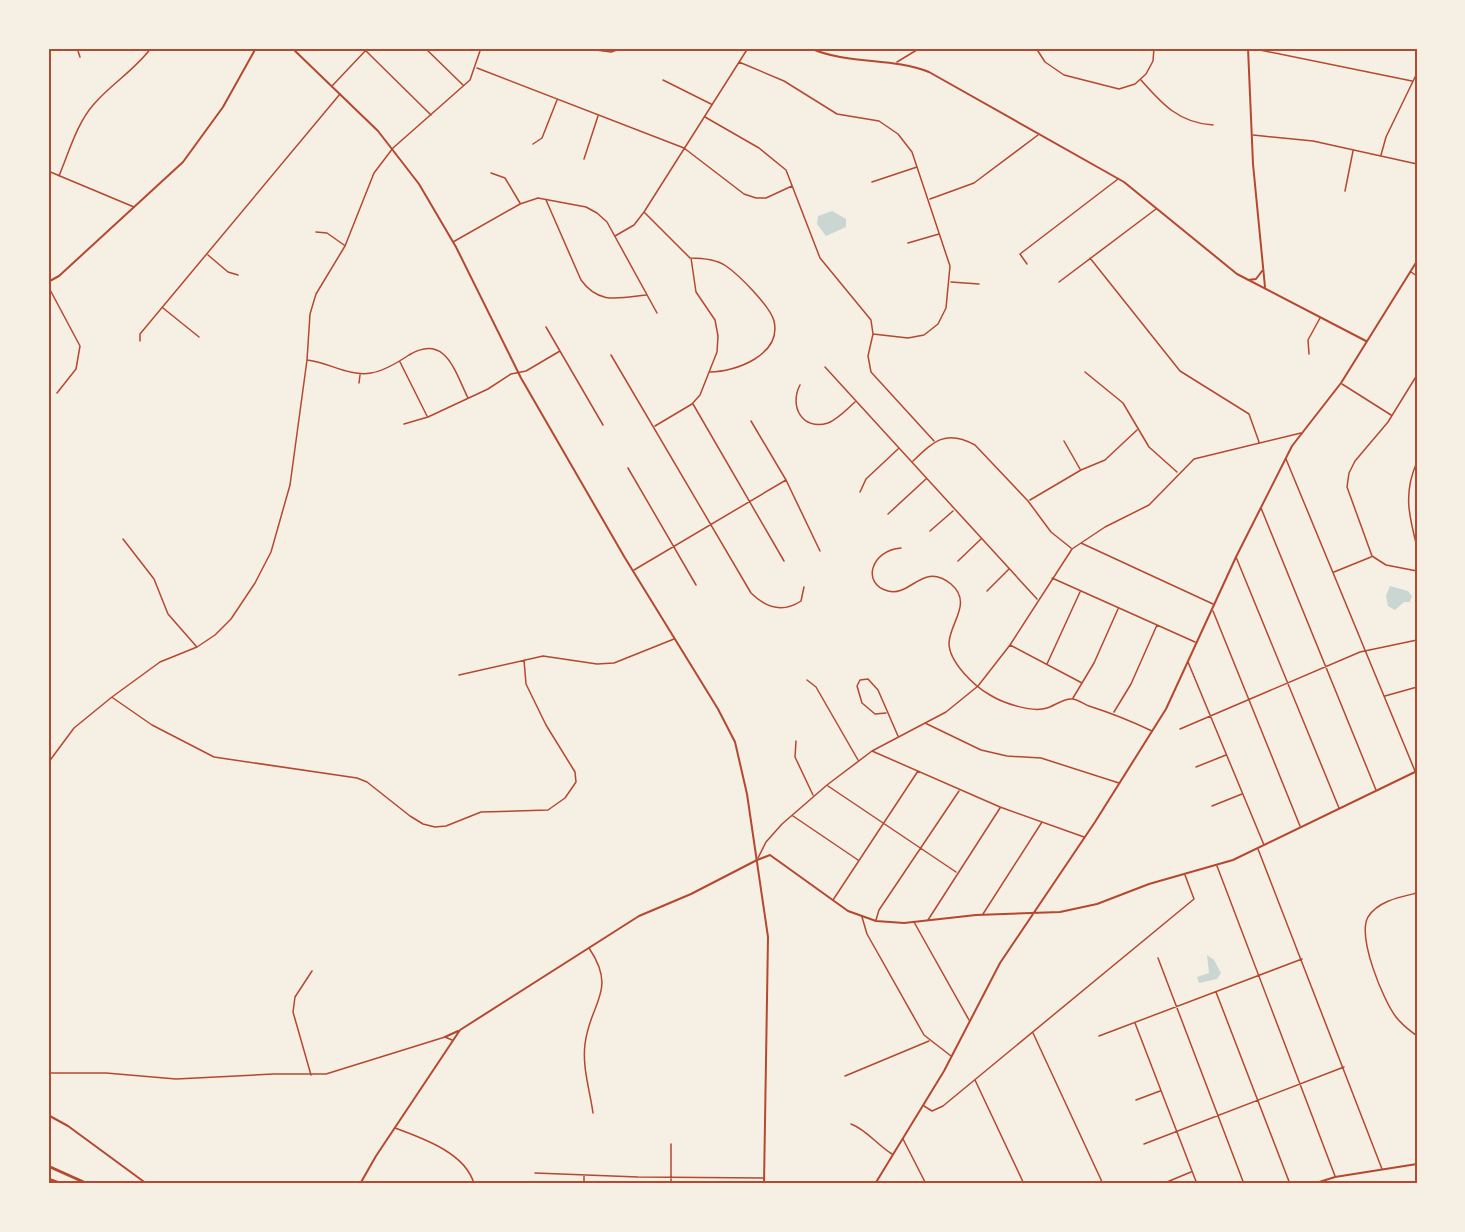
<svg xmlns="http://www.w3.org/2000/svg" width="1465" height="1232" font-family="'DM Sans',sans-serif">
<style>
.water{fill:#c9d6d2}
.lines{fill:none;stroke-linecap:round;stroke-linejoin:round}
.minor{stroke:#b5482f;stroke-width:1.5}
.tertiary{stroke:#b5482f;stroke-width:2}
.secondary{stroke:#b5482f;stroke-width:2}
.primary{stroke:#b5482f;stroke-width:2}
.motorway{stroke:#b5482f;stroke-width:3}
.neatline{fill:none;stroke:#b5482f;stroke-width:2}
</style>
<rect width="100%" height="100%" fill="#f6efe4"/>
<path class="water" d="M832,211L846,219V227L826,236L817,224L818,216Z
M1390,586L1408,591L1412,596L1410,602H1404L1395,610L1388,606L1386,596Z
M1207,955L1214,960L1221,973L1217,979L1199,983L1197,977L1209,973Z"/>
<g class="lines">
<path class="minor" d="M77,48L80,57
M363,48L431,115
M425,48L463,85
M581,48L611,52L623,48
M1036,48L1045,62L1064,75L1119,89L1135,84L1146,74L1153,61L1154,48
M1250,48L1412,81
M739,62L784,81L837,114L879,121L898,134L912,152L950,266L946,308L938,324L924,335L908,338L873,334
M897,62L920,48
M477,68L684,148L744,194L756,198H766L792,186
M663,80L711,104
M1141,80C1162,104 1179,123 1213,125
M332,86L368,48
M705,117L759,148L786,170L820,258L871,320L873,334L868,356L871,372L934,441
M1253,135L1313,141L1417,164
M533,144L542,138L557,100
M1381,155L1386,137L1417,73
M584,159L598,116
M48,171L134,207
M491,173L505,178L520,203
M59,176C69,152 77,123 94,104C112,83 135,70 151,48
M872,182L917,167
M1345,191L1353,151
M930,199L974,183L1038,135
M546,200L581,280C599,305 619,298 646,295
M644,212L690,258C702,258 716,259 726,266C739,275 770,306 774,321C782,355 735,372 710,372
M316,232L327,233L344,245
M615,236L634,225L644,212L748,48
M453,242L520,204L538,198L586,207L597,213L607,222L657,313
M908,243L939,234
M208,255L228,272L238,275
M1090,258L1180,371L1249,414L1259,442
M1027,264L1020,254L1118,179
M1411,272L1417,276
M951,282L979,284
M1059,282L1156,209
M48,286L80,346L76,369L57,393
M163,308L199,337
M546,327L603,425
M140,341V334L340,94
M1309,354L1308,340L1320,318
M611,355L751,593C766,608 783,613 801,601L804,587
M307,360C328,362 349,377 371,373C384,371 397,363 409,355C446,333 455,372 468,398
M400,362L427,416
M825,367L1037,599
M1085,372L1123,403L1149,447L1177,472
M1417,375L1388,422L1355,461L1349,473L1347,487L1372,556L1386,565L1417,571
M359,383L360,375
M1342,384L1391,415
M800,385C789,406 802,431 828,423C838,419 847,409 855,402
M693,404L784,561
M751,421L786,480L820,551
M404,424L428,417L488,389L511,374L526,371L560,351
M655,426L692,404L700,395L717,352L718,336L715,320L696,292L691,258
M1064,441L1080,469
M1286,459L1415,771
M913,461C934,441 946,429 975,445L1028,501L1051,532L1071,548
M1417,462C1403,493 1409,516 1417,547
M628,468L696,585
M860,492L866,479L898,449
M1030,500L1081,470L1105,460L1137,430
M1261,508L1376,790
M888,514L926,479
M930,531L953,511
M123,539L154,579L168,614L196,646
M1081,543L1213,604
M901,548C871,550 861,584 888,591C911,597 923,561 951,584C973,603 950,622 949,643C949,662 974,686 990,695C1003,703 1032,713 1047,708C1054,706 1064,698 1072,699C1077,699 1084,704 1089,706C1111,713 1131,721 1152,731
M1236,557L1339,808
M958,561L981,539
M634,570L786,480
M1334,572L1371,557
M1052,578L1195,642
M987,591L1009,569
M1213,611L1300,826
M1010,645L1082,683
M1188,662L1264,845
M1047,664L1080,592
M459,675L543,656L597,664L614,663L674,639
M807,680L816,687L858,760
M1385,696L1417,687
M113,698L152,725L214,757L357,778L367,782L410,816L423,824L435,827L446,826L481,812L548,810L565,798L576,782L575,772L546,725L526,684L524,660
M1073,698L1094,663L1118,609
M1114,712L1131,684L1157,625
M886,713L875,714L862,703L857,686L860,680L868,679L878,690L898,736
M925,723L981,750L1007,756L1041,758L1119,783
M1180,729L1360,652L1417,640
M796,741L795,757L813,795
M872,751L1000,807L1084,837
M48,763L74,728L112,697L160,662L197,647L215,635L231,619L255,583L271,552L290,485L307,360L310,314L316,294L345,246L374,173L393,148L470,80L481,48
M1196,767L1226,755
M828,786L956,872
M1212,806L1242,794
M793,816L858,860
M1258,849L1382,1169
M758,858L766,842L782,824L827,785L872,751L946,712L978,686L1010,645L1072,549L1105,527L1149,505L1194,459L1301,433
M1217,866L1335,1176
M1417,893C1400,897 1378,901 1368,917C1357,937 1383,1000 1396,1017C1402,1025 1409,1030 1417,1036
M833,900L918,771
M983,914L1042,822
M862,917L867,934L924,1035L951,1056
M876,920L879,910L959,791
M928,920L1000,808
M914,922L969,1020
M589,948C618,991 590,1002 585,1044C582,1067 590,1091 593,1113
M1158,958L1244,1184
M1216,992L1290,1184
M1135,1023L1197,1184
M1033,1033L1103,1184
M1099,1036L1302,959
M48,1073H106L176,1079L273,1074H326L445,1037L452,1040
M311,1075L293,1012L295,997L312,971
M845,1076L929,1041
M975,1080L1024,1184
M1136,1100L1160,1091
M924,1106L932,1111L943,1106L1194,899L1185,875
M851,1124C867,1130 877,1145 892,1154
M395,1128C422,1138 466,1153 474,1184
M903,1139L926,1184
M671,1144V1184
M1144,1144L1344,1067
M535,1173L638,1177L764,1178
M584,1176V1184
M1162,1184L1191,1172"/>
<path class="tertiary" d="M810,48C847,65 892,57 929,72L1124,182L1237,274L1366,341
M1248,48L1253,164L1265,287
M1248,280L1256,279L1262,271
M48,282L59,276L183,162L223,107L256,48
M445,1037L458,1031
M360,1184L376,1156L460,1030L639,916L691,894L757,860
M1313,1184L1335,1177L1417,1164"/>
<path class="secondary" d="M757,860L770,855L848,911L876,921L904,923L976,915L1060,912L1097,904L1149,884L1233,860L1417,771
M48,1115L68,1126L147,1184
M875,1184L944,1071L1000,963L1095,822L1166,709L1236,557L1292,446L1341,383L1417,261"/>
<path class="primary" d="M292,48L378,131L419,184L456,247L521,378L625,558L718,709L735,742L747,794L768,937L764,1184"/>
<path class="motorway" d="M48,1166L88,1184
M48,1179L62,1184"/>
</g>
<rect width="1465" height="1232" fill="none" stroke="#f6efe4" stroke-width="99"/>
<rect x="50" y="50" width="1366" height="1132" class="neatline"/>
</svg>
